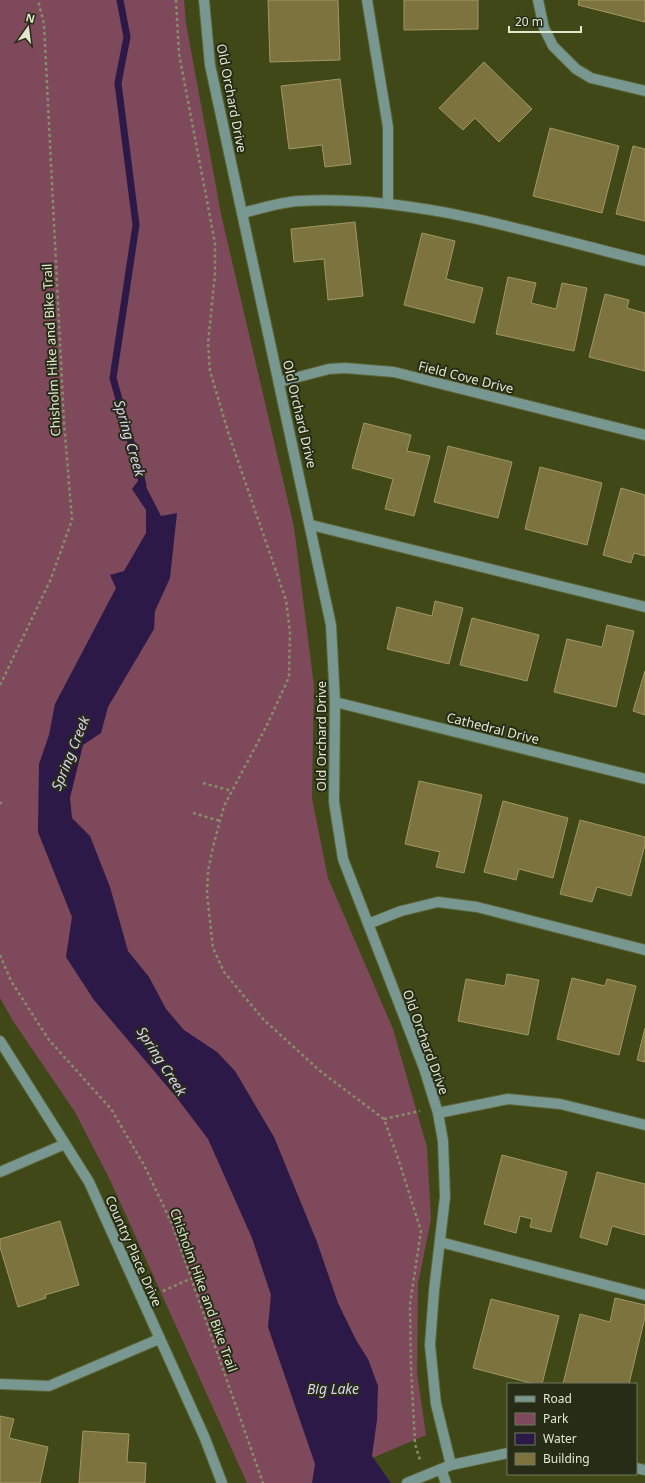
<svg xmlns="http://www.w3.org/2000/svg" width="645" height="1483" font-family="'Noto Sans',sans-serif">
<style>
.green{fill:#7d495b}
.water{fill:#2c1948}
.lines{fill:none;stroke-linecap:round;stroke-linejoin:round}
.stream{stroke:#2c1948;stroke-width:7}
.building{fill:#7d733f;stroke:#a29863}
.minor-casing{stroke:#5c6537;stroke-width:12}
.path{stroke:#868f67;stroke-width:2.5;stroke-dasharray:3 3;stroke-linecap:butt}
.minor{stroke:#779790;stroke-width:10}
.labels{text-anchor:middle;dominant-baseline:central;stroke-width:4;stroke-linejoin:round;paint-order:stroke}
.street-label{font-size:13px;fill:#e1e8cd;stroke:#272c17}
.water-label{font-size:14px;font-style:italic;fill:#dcd3f3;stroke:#272c17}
</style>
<rect width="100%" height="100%" fill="#3f4816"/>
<path class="green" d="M0,0H184L186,23L221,214L294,527L314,686L312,798L328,878L393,1029L427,1147L431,1219L418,1284L417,1372L426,1435L314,1483H247L110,1180L75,1112L13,1021L0,998Z"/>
<path class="water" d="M141,477L161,516L177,513L170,578L155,611L154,629L108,707L101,733L83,745L70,798L72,818L90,836L110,887L128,951L149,977L166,1009L184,1030L217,1052L235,1071L274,1137L317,1242L338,1303L356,1340L368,1359L378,1386L377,1420L372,1456L391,1483H312L315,1464L268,1327L271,1295L252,1238L208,1139L177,1098L94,1000L66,957L72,917L38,832L39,764L49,735L55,704L116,588L110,575L124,571L146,533V510L132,489Z"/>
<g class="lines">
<path class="stream" d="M120,0L127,37L118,83L136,225L113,378L143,485"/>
</g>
<path class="building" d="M268,0H338L340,60L270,62Z
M404,0H478V29L404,30Z
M579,0H645V22L578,5Z
M484,62L532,109L499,142L475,118L463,130L439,108Z
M340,79L351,164L325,167L322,145L289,149L281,86Z
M550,128L619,146L602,213L533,196Z
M633,146L645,149V221L616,214Z
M355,222L363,296L328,300L324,259L294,262L291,229Z
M422,233L455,241L446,279L483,288L474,323L404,305Z
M508,277L536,283L531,303L556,309L562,283L587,288L574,351L496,334Z
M605,294L629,300L627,308L645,313V371L589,357Z
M364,423L411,435L407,451L430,456L414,516L385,509L393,479L352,468Z
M448,446L512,462L498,518L434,502Z
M540,467L602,483L587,545L525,529Z
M621,488L645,495V556L634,553L631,563L603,555Z
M435,601L463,608L449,664L387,649L397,607L432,616Z
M472,618L539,635L527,681L460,665Z
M607,625L634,631L616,707L554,692L567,639L602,647Z
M645,671V715L633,711Z
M419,781L482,795L464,873L436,867L440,852L405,844Z
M503,801L568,818L553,878L519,869L516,880L484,872Z
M580,820L645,837V845L631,896L597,887L592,902L560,894Z
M507,974L539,980L528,1035L458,1021L466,979L505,986Z
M572,978L605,986L607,979L636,986L619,1055L557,1039Z
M645,1028V1062L637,1060Z
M502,1155L567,1172L551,1232L530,1227L532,1219L520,1216L516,1233L484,1224Z
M597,1172L645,1184V1235L612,1226L607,1245L580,1237Z
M60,1221L79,1285L45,1295L46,1298L18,1307L0,1247V1239Z
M615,1298L645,1305V1317L629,1384H563L580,1314L610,1322Z
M491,1299L559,1316L542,1384H534L473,1368Z
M0,1416L14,1419L9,1438L48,1447L40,1483H0Z
M83,1431L129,1434L127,1462L146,1463L145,1483H79Z"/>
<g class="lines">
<defs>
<path id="minor" d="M204,0L210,65L331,625L335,702L334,802L343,859L424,1068L438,1113L443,1141L445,1197L434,1291L430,1345L436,1404L451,1465
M367,0L388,127V203
M538,0L544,28L553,46L576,69L591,78L645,91
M242,213C260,209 280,202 299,201C414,194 534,234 645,261
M279,382L329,369L345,368L394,372L645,435
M311,525L645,607
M335,702L645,779
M368,924L401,911L438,902L477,907L645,950
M0,1041L89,1182L204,1436L222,1483
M438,1113L508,1099L560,1104L645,1125
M0,1172L65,1144
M440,1242L645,1295
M0,1384L49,1386L159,1339
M636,1468L645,1470
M441,1469L446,1483
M407,1483L451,1465L508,1453"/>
</defs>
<use href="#minor" class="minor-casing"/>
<path class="path" d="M176,0L179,54L215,243V275L208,343L210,371L229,435L286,600L290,632L289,677L267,725L224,806L213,847L208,871L207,894L213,948L224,972L263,1019L320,1071L384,1119L399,1161L421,1231L410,1304L411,1367L415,1444L420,1460
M0,685L50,581L72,520L64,422L44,24L38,0
M203,783L232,791
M0,803H2
M193,813L220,821
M0,955L11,981L49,1040L111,1109L144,1165L172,1224L263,1483
M384,1119L420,1111
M163,1291L190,1279"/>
<use href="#minor" class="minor"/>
</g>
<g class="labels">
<g class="street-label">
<text transform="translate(232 98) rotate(79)">Old Orchard Drive</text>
<text transform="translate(51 350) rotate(-93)">Chisholm Hike and Bike Trail</text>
<text transform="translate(466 377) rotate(14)">Field Cove Drive</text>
<text transform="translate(300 414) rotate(77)">Old Orchard Drive</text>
<text transform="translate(493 728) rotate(14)">Cathedral Drive</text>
<text transform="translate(321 736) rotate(-90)">Old Orchard Drive</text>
<text transform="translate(426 1042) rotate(70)">Old Orchard Drive</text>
<text transform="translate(134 1251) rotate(66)">Country Place Drive</text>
<text transform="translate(204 1290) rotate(70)">Chisholm Hike and Bike Trail</text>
</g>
<g class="water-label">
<text transform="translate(130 438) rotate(74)">Spring Creek</text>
<text transform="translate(70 753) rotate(-68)">Spring Creek</text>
<text transform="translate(162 1061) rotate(57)">Spring Creek</text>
<text x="333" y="1388">Big Lake</text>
</g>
</g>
<rect x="507" y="1383" width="130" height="92" fill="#272c17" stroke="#717760"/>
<rect x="515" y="1396" width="20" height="6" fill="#779790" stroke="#717760"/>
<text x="543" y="1403" font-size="12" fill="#e1e8cd">Road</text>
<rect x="515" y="1413" width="20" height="12" fill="#7d495b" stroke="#717760"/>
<text x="543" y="1423" font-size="12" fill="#e1e8cd">Park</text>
<rect x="515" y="1433" width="20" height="12" fill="#2c1948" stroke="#717760"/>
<text x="543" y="1443" font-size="12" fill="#e1e8cd">Water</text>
<rect x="515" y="1453" width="20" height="12" fill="#7d733f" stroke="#717760"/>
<text x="543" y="1463" font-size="12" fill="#e1e8cd">Building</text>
<g transform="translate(28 28) rotate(14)" stroke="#272c17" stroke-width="3" paint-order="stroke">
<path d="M0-3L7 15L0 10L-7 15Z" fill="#e1e8cd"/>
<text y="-6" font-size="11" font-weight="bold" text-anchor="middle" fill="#e1e8cd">N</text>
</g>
<path d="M509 26v6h72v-6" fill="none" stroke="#e1e8cd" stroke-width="2"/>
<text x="515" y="26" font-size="12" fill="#e1e8cd" stroke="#272c17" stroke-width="3" paint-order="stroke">20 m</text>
</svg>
